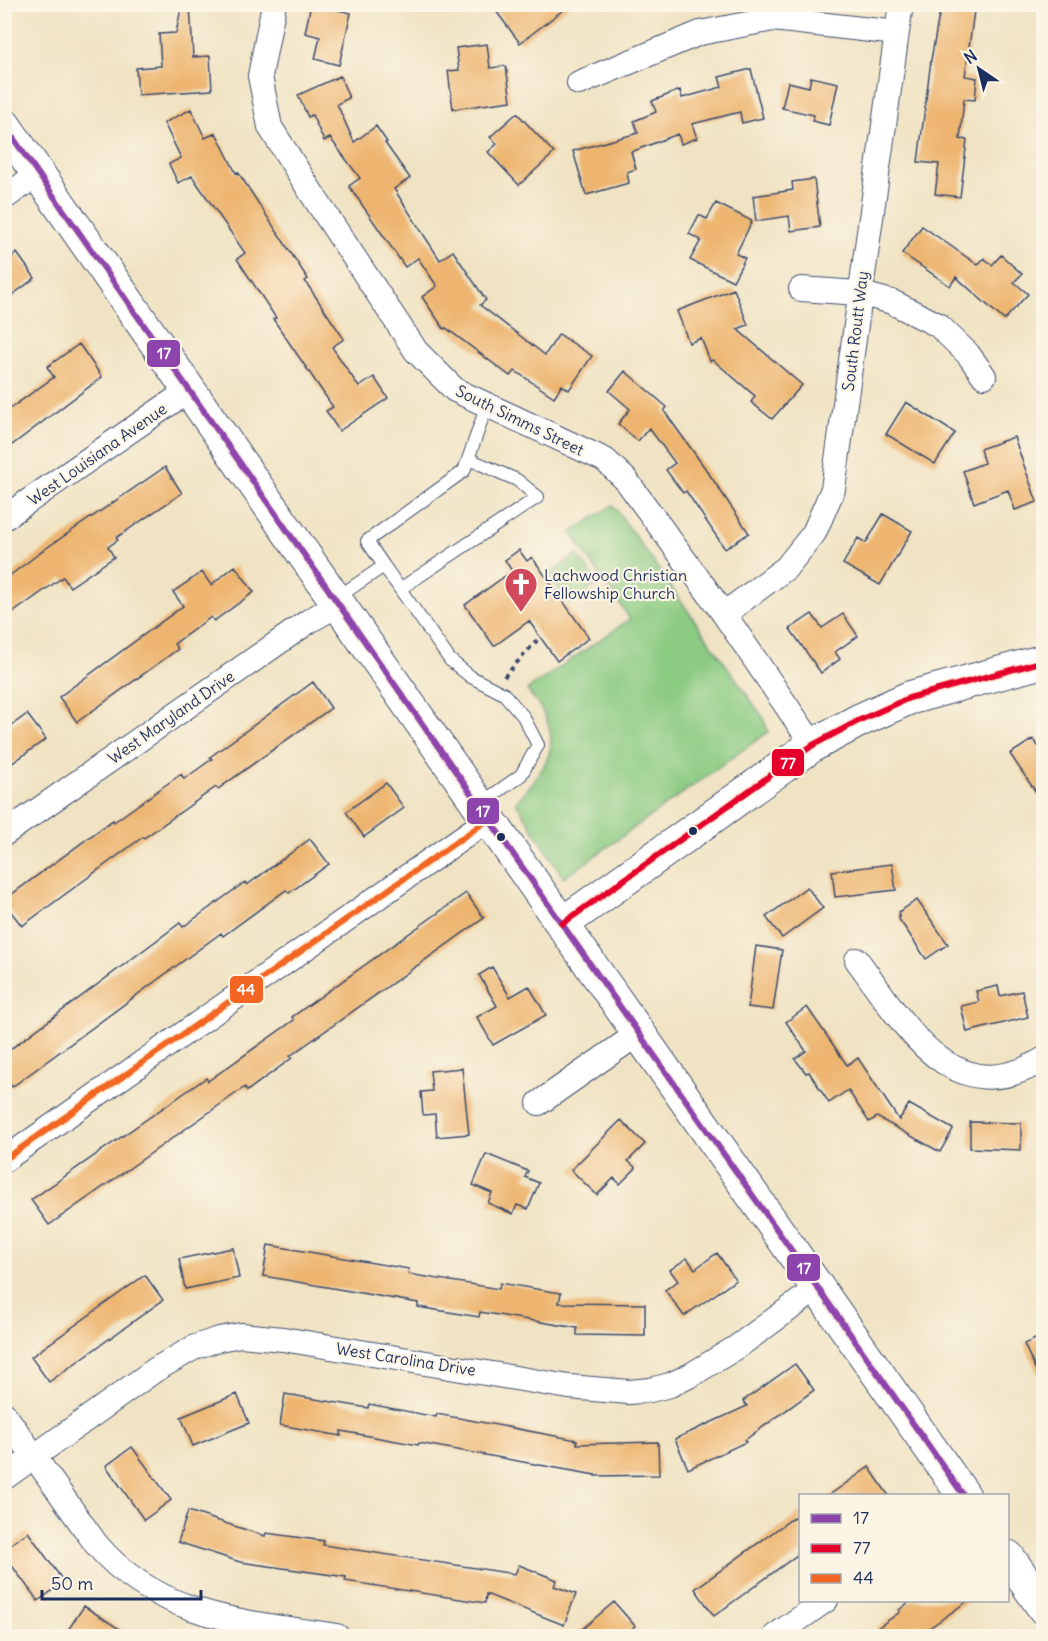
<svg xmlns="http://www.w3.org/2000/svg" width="1048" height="1641" font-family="Delius,sans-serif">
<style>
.green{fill:#8bcb82;stroke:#537d70;stroke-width:1.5}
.building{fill:#edb56f}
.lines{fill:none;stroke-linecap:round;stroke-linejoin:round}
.lane-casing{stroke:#3b4a6d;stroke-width:14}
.street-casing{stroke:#3b4a6d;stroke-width:26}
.secondary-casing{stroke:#3b4a6d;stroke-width:35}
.path{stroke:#3b4a6d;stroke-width:4;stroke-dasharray:4.5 4.5;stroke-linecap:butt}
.lane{stroke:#fff;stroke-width:12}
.street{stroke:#fff;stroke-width:24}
.secondary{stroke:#fff;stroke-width:33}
.bus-1-casing{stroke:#fcf5e5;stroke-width:10}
.bus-2-casing{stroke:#fcf5e5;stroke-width:10}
.bus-3-casing{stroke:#fcf5e5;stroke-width:10}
.bus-1{stroke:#8e44ad;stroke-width:6}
.bus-2{stroke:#e4002b;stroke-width:6}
.bus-3{stroke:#f26522;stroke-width:6}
.bus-dot{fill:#1b2f5e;stroke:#fcf5e5;stroke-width:2}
.labels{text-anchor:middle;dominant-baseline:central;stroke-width:4.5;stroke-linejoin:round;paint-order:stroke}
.street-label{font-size:16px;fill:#1b2f5e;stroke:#fcf5e5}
.poi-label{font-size:16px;fill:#1b2f5e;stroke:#fcf5e5;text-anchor:start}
.line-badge{stroke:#fcf5e5;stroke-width:2}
.badge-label{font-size:16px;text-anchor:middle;font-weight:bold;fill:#fff}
</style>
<rect width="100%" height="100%" fill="#fcf5e5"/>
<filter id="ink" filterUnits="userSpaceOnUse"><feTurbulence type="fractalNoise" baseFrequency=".0167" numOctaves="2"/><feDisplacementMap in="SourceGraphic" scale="12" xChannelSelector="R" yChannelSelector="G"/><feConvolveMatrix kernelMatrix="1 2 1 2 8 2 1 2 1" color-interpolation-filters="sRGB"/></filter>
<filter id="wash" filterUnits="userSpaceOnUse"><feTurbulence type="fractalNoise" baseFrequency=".008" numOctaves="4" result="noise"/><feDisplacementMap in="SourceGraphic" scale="24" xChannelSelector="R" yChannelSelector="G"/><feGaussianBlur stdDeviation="1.35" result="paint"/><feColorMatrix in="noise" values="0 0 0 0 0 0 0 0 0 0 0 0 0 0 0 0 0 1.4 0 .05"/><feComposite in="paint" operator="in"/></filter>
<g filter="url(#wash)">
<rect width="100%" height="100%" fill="#f0e3c3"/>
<path class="green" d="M613,505L763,717L768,732L564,878L516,802C554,761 566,736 527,690L630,619L571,533Z
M577,554L598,584L569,603L549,575Z"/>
<g id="blocks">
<path class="building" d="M182,4H190L193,57L210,56L212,90L138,95L136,68L161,66L159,34L176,33Z
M311,4L351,13L339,65L315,59L320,37L305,33Z
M504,4H571L520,43L496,11Z
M941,4H975L965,76L977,78L975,100L964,99L960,139L967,140L960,197L935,194L939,164L918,162L931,60Z
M487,44L490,68L506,66L511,101L453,109L448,71L459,70L456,48Z
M751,69L763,118L742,123L740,112L692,124L697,138L681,144L678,134L631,152L636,169L627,172L629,183L586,195L573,151L638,133L634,121L656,112L652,101L680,90L682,98L722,87L719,77Z
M340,76L349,98L337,104L354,142L376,126L387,142L385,143L410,178L394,189L440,260L453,251L486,300L480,305L545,355L559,334L592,356L569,390L562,385L554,397L515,371L510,376L446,328L444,329L422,297L437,286L418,258L405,267L349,186L360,178L330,138L324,141L312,115L308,117L298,95Z
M811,77L838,83L829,125L812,121L814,115L782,108L788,82L809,87Z
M191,109L205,138L216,133L236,173L238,172L308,279L305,281L344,339L332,347L359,387L374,377L388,398L339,431L326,411L333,407L273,319L276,318L237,259L245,253L192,176L178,183L169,164L181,158L164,123Z
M517,113L554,153L519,185L488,152L497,144L490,137Z
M814,179L820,227L791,231L789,216L756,221L753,196L793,190L792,182Z
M716,203L752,221L736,254L745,258L733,281L690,260L701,240L689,234L699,215L707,219Z
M922,226L978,265L984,258L992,265L1001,255L1022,274L1014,282L1028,294L1004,320L956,277L950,286L902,253Z
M17,253L35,278L4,301V262Z
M734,289L748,325L737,329L802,385L772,419L751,402L755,396L713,360L710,361L701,338L689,343L677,311Z
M79,344L102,377L4,451V413L54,377L47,367Z
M625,371L667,407L664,411L705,468L749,533L725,549L686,491L683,493L666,470L675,463L649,428L638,441L618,424L630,409L609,391Z
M906,402L955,433L935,464L886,434Z
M1014,437L1037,502L1015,510L1008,490L974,503L963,471L984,463L980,449Z
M165,467L182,493L116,538L118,540L108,547L114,557L70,587L63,577L4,619V580L45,549Z
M883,514L912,531L880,585L843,564L858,538L866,543Z
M519,550L527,561L532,557L589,638L557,661L529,621L494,646L465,605L512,571L505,560Z
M235,566L254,592L214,621L211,617L174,644L178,649L77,722L59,697L183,606L173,592L202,572L211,585Z
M812,614L822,628L843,614L858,636L835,652L840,659L821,673L790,629Z
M313,682L331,708L218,789L216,787L144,838L143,837L22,926L4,903V900L113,820L114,822L181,774L184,779L212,759L210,757Z
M27,714L46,739L4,769V731Z
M1033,739L1044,754V804L1010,754Z
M386,783L404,808L364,837L346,812Z
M310,839L329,864L289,893L286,890L223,936L221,933L12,1087L4,1076V1054L180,923L183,927L245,882L247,885Z
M892,864L896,890L835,897L832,871Z
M807,887L823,908L782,938L766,917Z
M466,893L484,918L290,1056L292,1058L247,1091L245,1087L49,1225L31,1200L206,1078L208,1081L294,1020L292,1017Z
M917,900L948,944L926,959L899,919V912Z
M756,946L782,950L773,1010L748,1007Z
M492,967L510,997L529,986L546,1015L493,1045L477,1017L497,1006L479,975Z
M998,986L1000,996L1022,991L1028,1017L967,1032L961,1006L979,1002L976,991Z
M807,1007L847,1065L858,1058L899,1120L909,1104L953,1129L940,1152L877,1117L869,1122L848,1090L829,1103L809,1072L806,1073L795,1059L806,1051L786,1022Z
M462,1068L469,1134L437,1137L435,1114L423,1115L421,1092L432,1091L430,1071Z
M621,1120L645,1144L628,1161L636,1168L620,1184L614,1178L597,1195L571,1170Z
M970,1122L1021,1123V1150L970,1148Z
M486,1154L528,1171L525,1177L539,1183L528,1209L517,1205L513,1214L488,1203L492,1193L473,1185Z
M268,1245L409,1269L408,1274L499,1289L500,1283L561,1293L559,1303L645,1304V1336L577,1335V1328L480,1312L479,1317L418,1307V1303L263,1276Z
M233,1248L239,1278L185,1289L179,1259Z
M717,1253L736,1280L684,1316L665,1290L678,1281L670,1270L687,1258L695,1269Z
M145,1275L163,1300L49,1382L31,1357Z
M1044,1335V1388L1024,1344Z
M795,1364L814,1390L745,1440L746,1442L688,1469L675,1439L747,1406L743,1401Z
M237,1394L249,1423L193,1446L181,1417Z
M285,1394L368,1408L369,1404L436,1417L437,1414L577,1440V1444L658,1442L659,1475L595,1476V1475L419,1443L418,1445L341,1431V1436L280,1425Z
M132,1447L171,1500L144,1520L106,1466Z
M869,1467L889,1496H828Z
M188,1511L265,1536L266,1533L324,1541L323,1545L515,1574L519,1565L557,1580L554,1586L576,1594L564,1625L486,1594L485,1603L345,1581L346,1577L240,1562L178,1542Z
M801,1512V1552L714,1616L695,1589Z
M28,1532L64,1582L38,1601L4,1555V1549Z
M912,1600H969L918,1636H866L900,1612L899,1610Z
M614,1602L635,1626L622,1636H574Z
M84,1606L130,1636H64Z"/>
</g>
</g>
<g filter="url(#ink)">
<use href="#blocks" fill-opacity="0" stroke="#3b4a6d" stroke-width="1.5"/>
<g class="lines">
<defs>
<path id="lane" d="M384,566L400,589L538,497L517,480L469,459
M400,589L450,660L471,677L504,694L523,716L538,745L521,775L479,805
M336,598L384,566L367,541L464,471L487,405"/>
<path id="street" d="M274,4L260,76L270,127L316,200L416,351L455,390L605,460L626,480L724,614L813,745
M579,83L700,33L773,19L897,33
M4,198L38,174
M801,289L859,293L892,302L938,325L968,354L984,376
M4,518L189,390
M724,614L786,568L814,533L833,489L901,4
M4,834L309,621L339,604
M857,960C903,1022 952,1116 1044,1059
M539,1103L639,1033
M4,1160L489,819
M4,1414L96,1544C159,1619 248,1622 337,1636
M4,1478L155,1370L195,1347L219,1339L241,1335L283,1339L569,1387L629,1392L650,1390L670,1385L691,1375L737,1347L819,1287
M775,1636L826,1600"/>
<path id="secondary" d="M4,125L562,924L964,1496
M562,924L813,745L860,720L909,698L1044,661
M1008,1557L1044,1608"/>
</defs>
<use href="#lane" class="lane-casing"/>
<use href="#street" class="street-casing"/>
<use href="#secondary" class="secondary-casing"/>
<path class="path" d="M504,677L540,637"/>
<use href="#lane" class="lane"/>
<use href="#street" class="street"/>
<use href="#secondary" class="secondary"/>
<defs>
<path id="bus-1" d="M4,125L562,924L964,1496"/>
<path id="bus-2" d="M562,924L813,745L860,720L909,698L1044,661"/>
<path id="bus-3" d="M4,1160L489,819"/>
</defs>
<use href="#bus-1" class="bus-1-casing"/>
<use href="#bus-2" class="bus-2-casing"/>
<use href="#bus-3" class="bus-3-casing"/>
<use href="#bus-1" class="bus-1"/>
<use href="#bus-2" class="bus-2"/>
<use href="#bus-3" class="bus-3"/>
</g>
</g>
<defs>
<symbol id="church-pin" viewBox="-11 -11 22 30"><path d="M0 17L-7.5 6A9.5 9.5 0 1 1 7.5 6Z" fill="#d1495b" stroke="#fcf5e5"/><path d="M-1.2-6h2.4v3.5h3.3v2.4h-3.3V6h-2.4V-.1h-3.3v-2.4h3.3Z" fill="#fff"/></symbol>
</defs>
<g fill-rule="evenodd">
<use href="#church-pin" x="502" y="565" width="38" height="52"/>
</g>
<g class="bus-dot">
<circle cx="693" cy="831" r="5"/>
<circle cx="501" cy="837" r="5"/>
</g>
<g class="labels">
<g class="street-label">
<text transform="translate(855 331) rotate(-83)">South Routt Way</text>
<text transform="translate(520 420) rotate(26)">South Simms Street</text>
<text transform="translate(97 454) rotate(-35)">West Louisiana Avenue</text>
<text transform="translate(171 717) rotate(-35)">West Maryland Drive</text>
<text transform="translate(406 1359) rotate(9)">West Carolina Drive</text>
</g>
<g class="poi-label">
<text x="544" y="575">Lachwood Christian<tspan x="544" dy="18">Fellowship Church</tspan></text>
</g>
</g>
<g class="line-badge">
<rect x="146" y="339" width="35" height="29" rx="6" fill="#8e44ad"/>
<rect x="771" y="748" width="34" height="29" rx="6" fill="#e4002b"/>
<rect x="466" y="797" width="34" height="28" rx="6" fill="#8e44ad"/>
<rect x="229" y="975" width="35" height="29" rx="6" fill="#f26522"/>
<rect x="786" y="1253" width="35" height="29" rx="6" fill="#8e44ad"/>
</g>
<g class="badge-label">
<text x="164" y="359">17</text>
<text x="788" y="769">77</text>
<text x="483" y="817">17</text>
<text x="246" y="995">44</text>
<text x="804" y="1274">17</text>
</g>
<rect width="1048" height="1641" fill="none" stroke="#fcf5e5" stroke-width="24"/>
<rect x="799" y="1494" width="210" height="108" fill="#fcf5e5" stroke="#a2a6af" stroke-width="1.5"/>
<rect x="811" y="1514" width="30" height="9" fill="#8e44ad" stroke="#a2a6af" stroke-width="1.5"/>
<text x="853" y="1524" font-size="18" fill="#1b2f5e">17</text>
<rect x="811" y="1544" width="30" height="9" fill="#e4002b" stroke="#a2a6af" stroke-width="1.5"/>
<text x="853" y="1554" font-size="18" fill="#1b2f5e">77</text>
<rect x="811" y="1574" width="30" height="9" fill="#f26522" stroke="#a2a6af" stroke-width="1.5"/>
<text x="853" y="1584" font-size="18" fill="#1b2f5e">44</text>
<g transform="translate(979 69) rotate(325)" stroke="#fcf5e5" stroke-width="4.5" paint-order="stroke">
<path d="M0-4.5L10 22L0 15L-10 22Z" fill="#1b2f5e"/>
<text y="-9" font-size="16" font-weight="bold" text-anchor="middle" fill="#1b2f5e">N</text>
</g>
<path d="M42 1590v9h159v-9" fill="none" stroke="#1b2f5e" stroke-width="3"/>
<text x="51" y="1590" font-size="18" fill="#1b2f5e" stroke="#fcf5e5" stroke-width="4.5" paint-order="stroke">50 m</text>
</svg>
